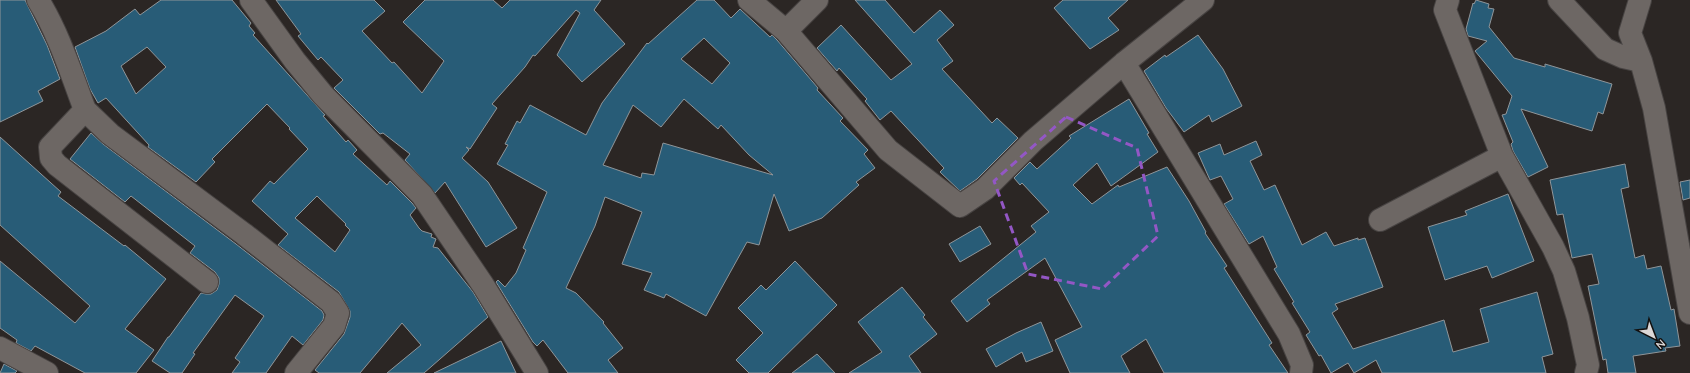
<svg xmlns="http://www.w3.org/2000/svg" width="1690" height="373" font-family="Quicksand,sans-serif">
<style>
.building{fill:#285c77;stroke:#8f9599;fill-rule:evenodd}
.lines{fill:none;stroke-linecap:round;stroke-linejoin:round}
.minor-casing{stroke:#474342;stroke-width:24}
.minor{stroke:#6d6764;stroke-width:22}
.marked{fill:none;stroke:#9357c5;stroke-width:3;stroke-dasharray:8 5;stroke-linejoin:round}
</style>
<rect width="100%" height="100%" fill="#2b2624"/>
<path class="building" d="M0,0H25L47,45L60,79L38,91L43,101L0,122Z
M161,0H232L251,23L249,26L255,33L253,35L325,115L323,116L346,142L348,140L357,150L353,154L387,185L390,181L412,203L416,208L410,215L419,228L422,231L432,234L431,237L436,239L433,247L438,248L473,292L488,317L424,373H387L421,345L402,323L360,373H319L315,370L344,334L350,317V311L339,292L278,245L288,234L252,201L270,181L274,184L308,149L289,129L290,128L267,104L212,159L215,162L196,182L148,147L149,145L106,98L98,103L90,89L75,47L106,31L135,9L140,15ZM147,47L166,67L136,94L121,66ZM317,196L346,224L345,225L350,230L335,252L295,218Z
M276,0H374L385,11L362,31L392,63L394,62L422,93L444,61L403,22L425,0H493L502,8L510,0H601L594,10L625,44L582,82L557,55L580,13L576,10L535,56L533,55L525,67L492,104L497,108L470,149L466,147L469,150L462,158L488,182L517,228L486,247L445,182L435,193L405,160L410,154L383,133L380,134L334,88L343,80L321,57L318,60L298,36L301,34Z
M697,0H714L731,18L740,9L770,37L772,35L777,40L818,88L817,90L843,118L840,121L868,150L864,154L875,168L856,182L859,185L822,218L789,231L774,194L759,245L747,242L706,316L666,294L664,298L644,290L652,273L622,264L642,212L605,197L595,226L566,288L576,293L604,322L603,323L623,348L608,360L618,373H568L543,340L537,346L533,342L496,282L498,280L505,287L516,273L526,250L523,248L547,192L497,164L508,145L505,144L517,121L520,123L530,105L586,135L602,103L647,43L648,44ZM704,38L730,63L712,84L681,59ZM684,99L718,129L721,125L749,155L773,175L663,143L654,175L642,173L641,178L603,165L633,105L661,127Z
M855,0H885L914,33L940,10L954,25L937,40L953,61L942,69L992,123L997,118L1018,138L977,179L960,191L940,172L944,168L891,111L880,120L865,101L867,99L839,68L837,71L817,48L841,25L891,80L912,64Z
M1063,0H1128L1108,18L1119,30L1090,49L1054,8Z
M1476,0L1489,4L1488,8L1494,9L1489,27L1514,58L1545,67V64L1612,84L1603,114L1598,112L1592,131L1521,109L1548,167L1528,177L1513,151L1511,144L1513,142L1502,115L1506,114L1512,96L1475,51L1487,41L1468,36L1466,29L1473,3L1474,4Z
M1198,35L1223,69L1242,106L1212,122L1209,115L1184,132L1166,108L1144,71L1165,55L1166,57Z
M1129,99L1149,133L1147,134L1158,152L1111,186L1097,163L1073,185L1092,204L1118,185L1119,187L1167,167L1189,201L1206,232L1205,233L1227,266L1224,268L1272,343L1269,345L1288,373H1164L1146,339L1121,356L1130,373H1070L1055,340L1082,327L1045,258L987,300L990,304L967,322L951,301L1036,232L1031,226L1049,212L1022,183L1020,185L1014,178L1030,162L1037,169L1071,138L1069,136Z
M91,133L103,144L236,244L322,311L324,315L323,320L303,345L292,336L266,373H232L240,362L235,358L264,316L235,295L193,353L195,354L182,373H170L152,361L168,337H169L201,293L206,294H211L217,290L219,284V278L215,272L190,253L195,246L131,196L125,202L70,159Z
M0,137L61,192L58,196L124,246L125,245L166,279L125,329L154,350L136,373H85L35,346L31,351L16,343L17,340L0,328V261L75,323L90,306L0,225Z
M1256,141L1262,155L1250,161L1264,190L1275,185L1302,245L1326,232L1334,246L1358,238V240L1365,238L1383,287L1335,304L1338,309L1332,313L1353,349L1444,320L1453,352L1489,342L1480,309L1537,292L1553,354L1542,357L1546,373H1382L1376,360L1354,373L1348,363L1331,373L1321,355L1319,356L1306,335L1310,332L1292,303L1294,302L1274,269L1277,267L1263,236L1249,244L1224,204L1233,199L1221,176L1210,180L1198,153L1220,144L1224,155Z
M1625,164L1629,187L1621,189L1635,258L1644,255L1647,269L1661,266L1671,310L1674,309L1680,346L1665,348L1666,351L1633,356L1636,373H1608L1606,359L1603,360L1588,286L1599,284L1592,254L1572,258L1563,214L1557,215L1550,180Z
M1690,180V198L1683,200L1680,182Z
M1508,194L1534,261L1492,278L1487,266L1445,280L1428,227L1467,215L1465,211Z
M980,226L991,244L960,262L949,244Z
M795,261L837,305L768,373H749L736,360L763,333L738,308L761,285L766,290Z
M902,287L925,315L923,317L937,334L909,356L921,373H849L882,352L858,322Z
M1041,322L1053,351L1026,362L1022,352L996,367L986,349L1016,333Z
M501,341L516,373H434Z
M817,354L835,373H792Z
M4,364L17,371L15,373H0Z"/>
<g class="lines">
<defs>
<path id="minor" d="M38,0C59,34 71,73 85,110L50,147L51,158L57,165L207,282
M251,0L295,61L323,95L422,195L483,285L537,373
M749,0L786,31L888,150L960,206L985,189L1033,141L1124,63L1203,0
M1448,0L1445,10L1502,156L1553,247L1564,271L1578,318L1588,365L1586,373
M1559,0L1605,49L1623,57L1641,61
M1640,0L1630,33L1641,61L1654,108L1690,313
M786,31L817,0
M1124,63L1289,334L1302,365L1301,373
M85,110L110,134L244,234L331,302L338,313L334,326L296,373
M1380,220L1502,156
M0,348L47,373"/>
</defs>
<use href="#minor" class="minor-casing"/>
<use href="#minor" class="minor"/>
</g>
<path class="marked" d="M1066,117L1137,148L1158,236L1102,289L1028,274L994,181Z"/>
<g transform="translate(1654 337) rotate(138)" stroke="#12100f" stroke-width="3" paint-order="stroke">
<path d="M0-3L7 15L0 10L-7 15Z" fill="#dcd8d7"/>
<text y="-6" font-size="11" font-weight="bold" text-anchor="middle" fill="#dcd8d7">N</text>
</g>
</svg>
